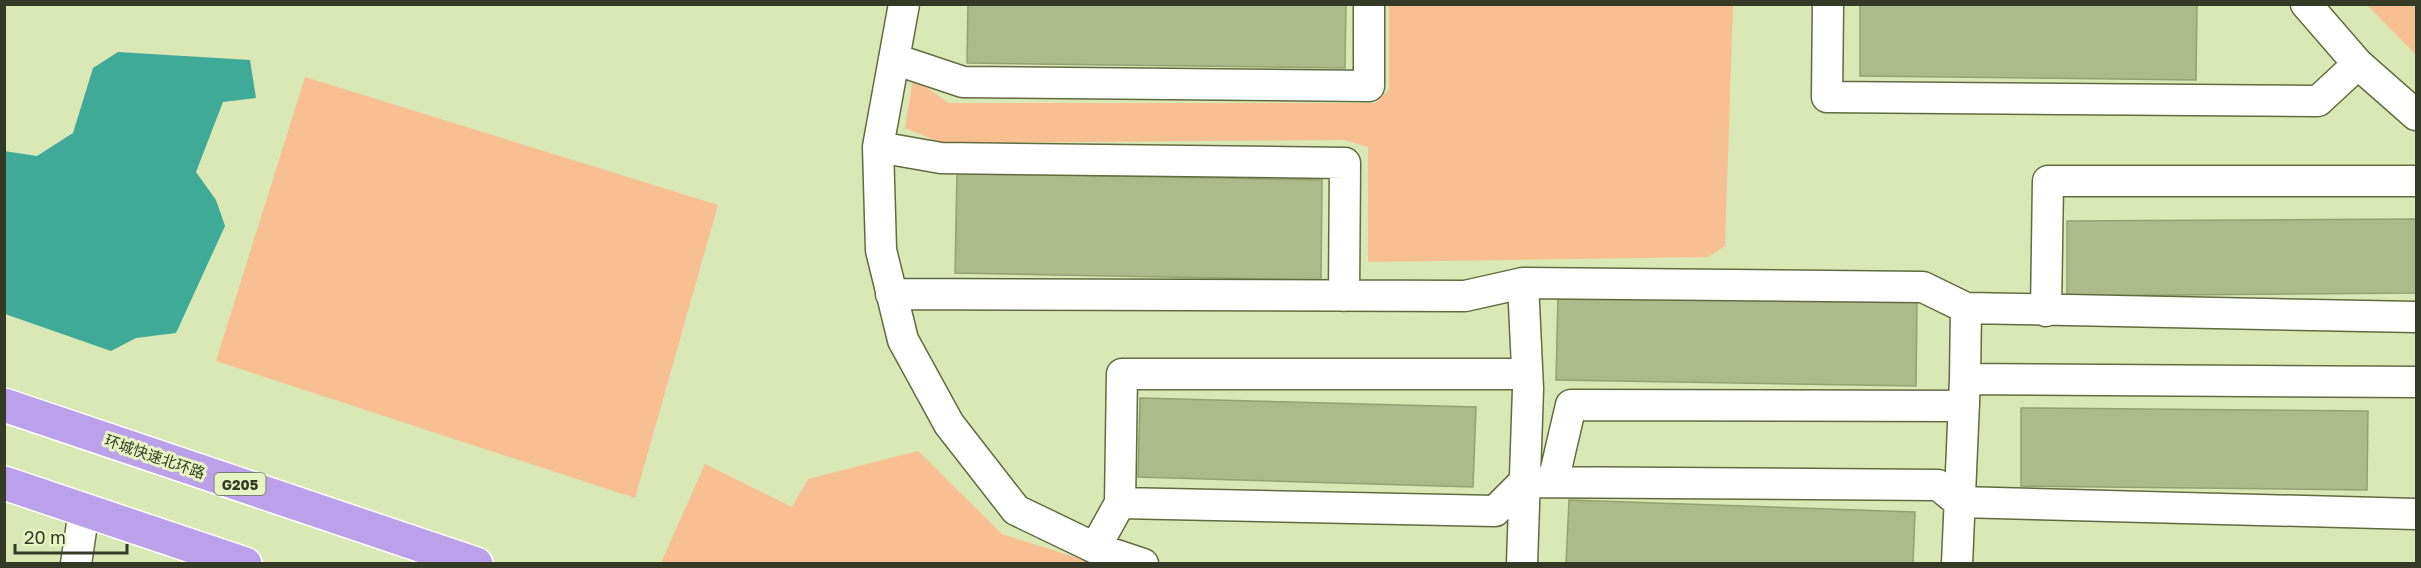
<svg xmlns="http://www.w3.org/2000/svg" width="2421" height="568" font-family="'Golos Text','Noto Sans SC',sans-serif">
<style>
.green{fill:#f8bf92}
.water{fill:#3faa98}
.building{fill:#adba89;stroke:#95a171;stroke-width:1.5}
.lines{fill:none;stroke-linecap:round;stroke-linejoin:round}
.street-casing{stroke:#616c3e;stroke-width:33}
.highway-casing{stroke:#fff;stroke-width:36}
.street{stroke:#fff;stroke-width:30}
.highway{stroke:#baa1e9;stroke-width:33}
.labels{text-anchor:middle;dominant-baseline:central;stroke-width:6;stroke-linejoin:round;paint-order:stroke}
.shield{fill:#e7f5c2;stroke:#6a7255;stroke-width:1.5}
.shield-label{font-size:14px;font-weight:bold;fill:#353a26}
.street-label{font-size:15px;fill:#353a26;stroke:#e7f5c2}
</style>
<rect width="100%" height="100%" fill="#dae8b5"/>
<path class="green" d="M1389,5H1733L1725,246L1708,257L1368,262V147L1344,140L942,143L905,128L913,78L949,103H1375L1389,90Z
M2367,5H2416V55Z
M305,77L718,205L635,498L216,361Z
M918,451L1002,534L1094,563H661L705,464L792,507L808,479Z"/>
<path class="water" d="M118,52L250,60L256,98L223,102L196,172L216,200L225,226L176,333L136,338L111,351L5,314L4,151L37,156L73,133L93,68Z"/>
<path class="building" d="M968,4H1346L1345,68L967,63Z
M1860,4H2197L2196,80L1860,76Z
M957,173L1322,180L1321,280L955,273Z
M2416,219V293L2067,296V221Z
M1558,295L1917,302L1916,386L1556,380Z
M1140,398L1476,407L1473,487L1138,477Z
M2021,408L2368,411L2367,490L2021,486Z
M1569,500L1915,512L1913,564H1566Z"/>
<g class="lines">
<defs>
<path id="street" d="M904,4L878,147L881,250L903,340L949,424L1016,510L1095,548L1143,564
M1828,4L1827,97L2318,101L2358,64
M2306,4L2358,64L2416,115
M894,59L963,82L1369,86V4
M878,147L941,158L1345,163L1344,296
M891,294L1465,296L1523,283L1923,287L1966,308L2416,317
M2046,311L2048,181H2416
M1965,379L2416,382
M1553,482L1571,405L1964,406
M1120,503L1495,511L1524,482L1938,485L1959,502L2416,514
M1095,548L1120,503L1122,374H1527
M76,564L84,510
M1522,564L1528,389L1523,283
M1957,564L1965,379L1966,308"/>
<path id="highway" d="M4,405L476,564
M4,483L245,564"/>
</defs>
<use href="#street" class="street-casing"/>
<use href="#highway" class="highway-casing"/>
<use href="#street" class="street"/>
<use href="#highway" class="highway"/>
</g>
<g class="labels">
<rect class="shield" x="214.5" y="473" width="51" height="22" rx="4.5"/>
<g class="shield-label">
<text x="240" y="484">G205</text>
</g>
<g class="street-label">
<text transform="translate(155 456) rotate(19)">环城快速北环路</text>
</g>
</g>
<rect width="2421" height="568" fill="none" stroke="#353a26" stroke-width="12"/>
<path d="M15 544v9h112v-9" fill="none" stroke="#353a26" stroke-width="3"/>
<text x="24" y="544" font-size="18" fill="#353a26" stroke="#e7f5c2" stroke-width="4.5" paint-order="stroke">20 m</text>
</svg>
